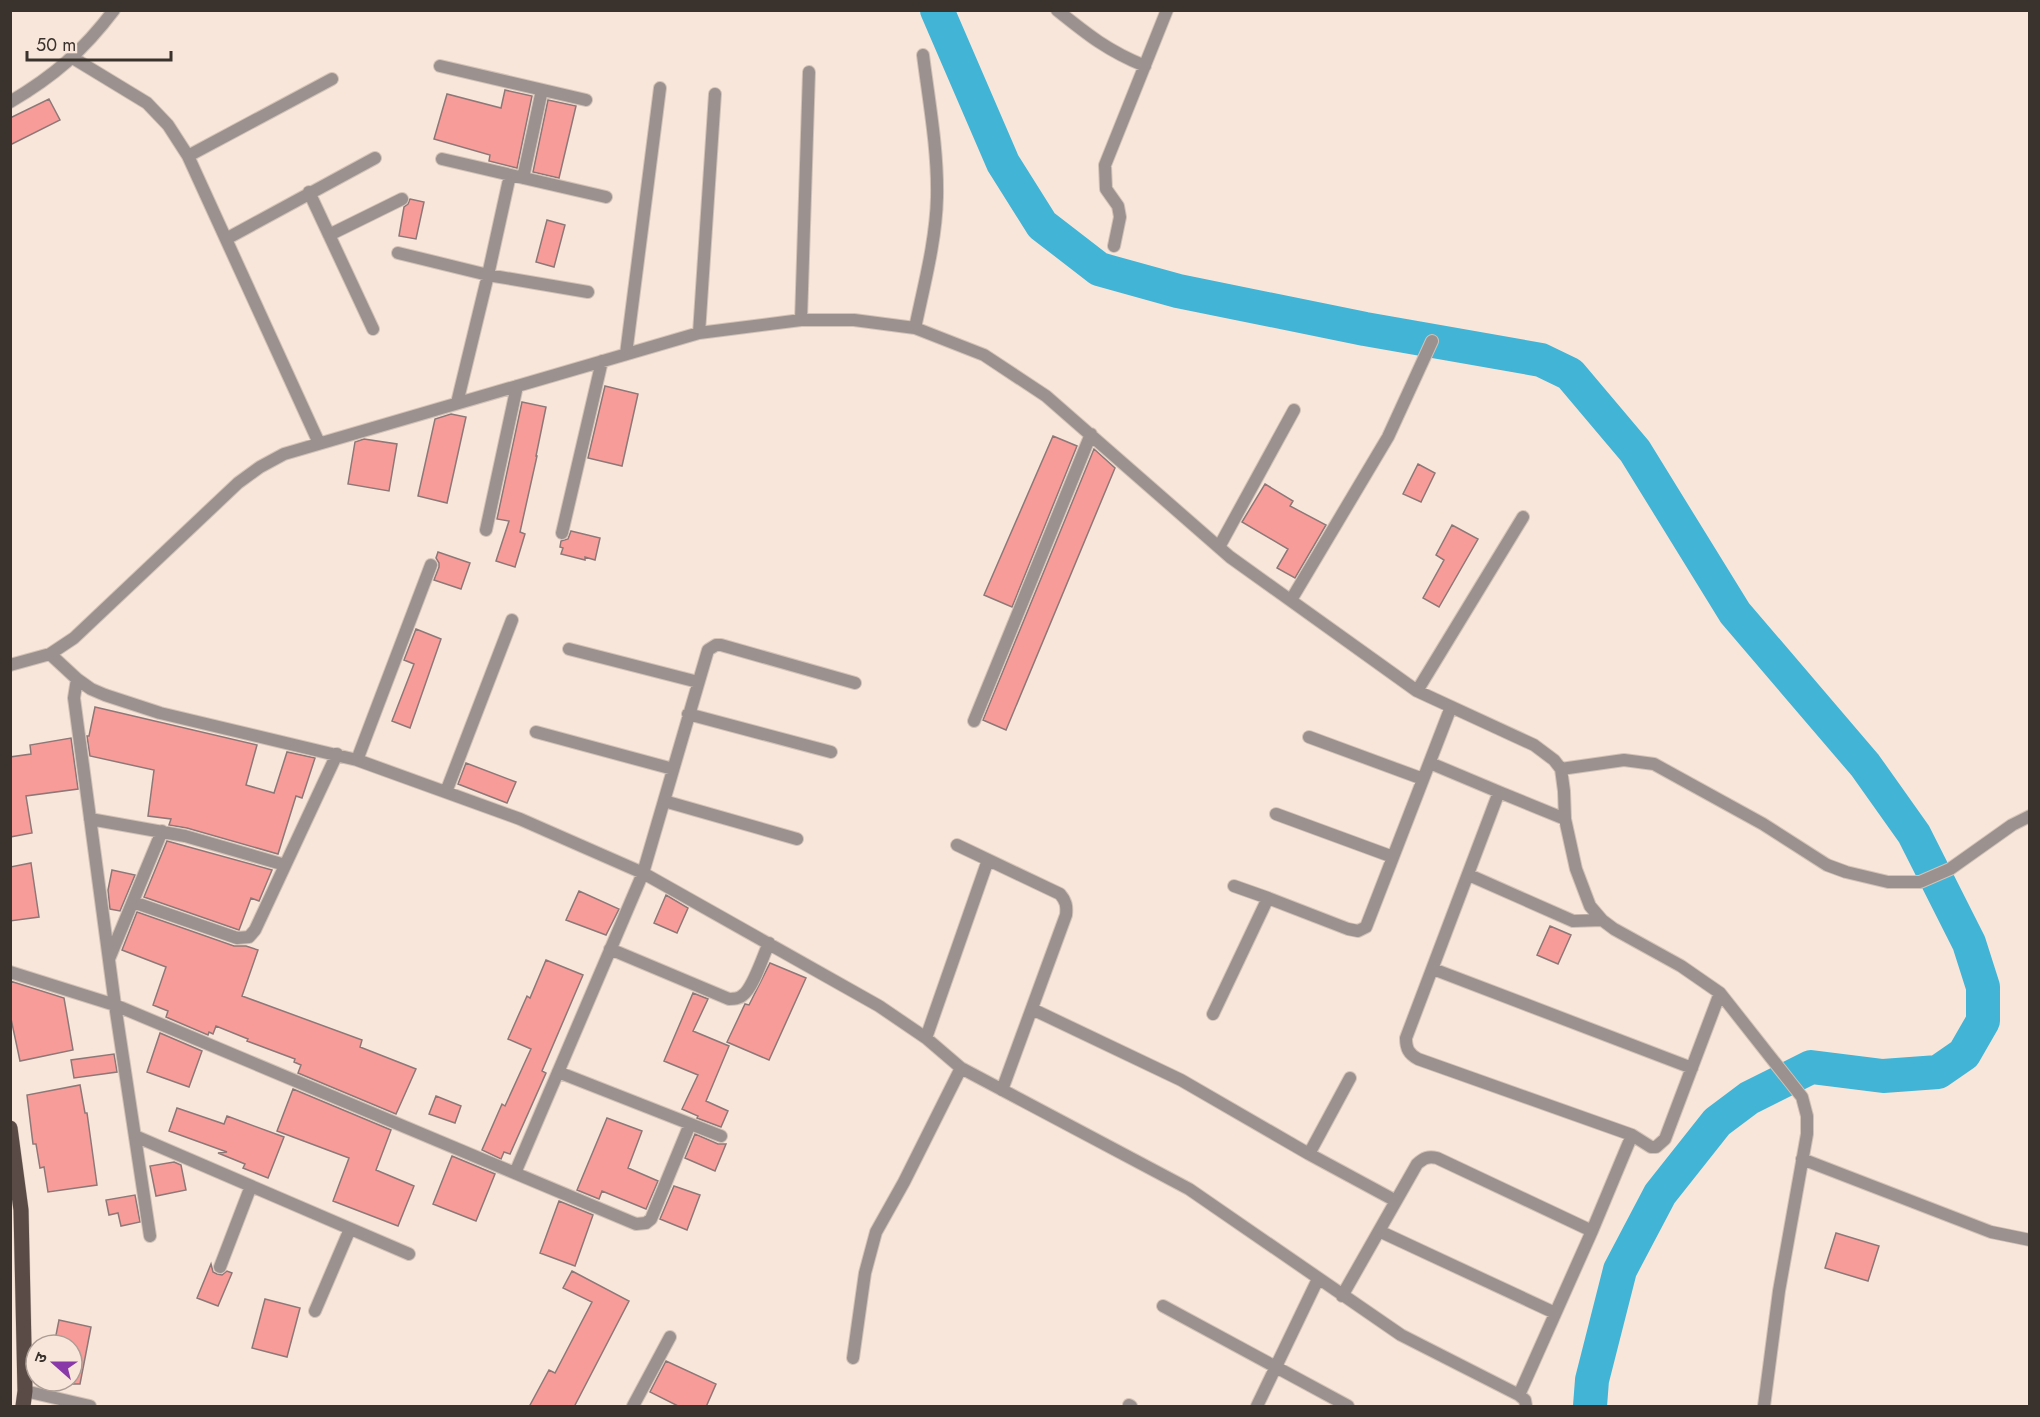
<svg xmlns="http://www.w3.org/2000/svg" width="2040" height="1417" font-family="Jost,'Noto Sans Devanagari',sans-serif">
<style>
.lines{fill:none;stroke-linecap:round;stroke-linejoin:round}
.river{stroke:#42b4d5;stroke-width:34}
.building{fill:#f89c9a;stroke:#8e7877;stroke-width:1.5}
.minor-casing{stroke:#d3c2b7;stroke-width:14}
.primary-casing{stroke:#d3c2b7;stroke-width:16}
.minor{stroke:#9b928f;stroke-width:12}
.primary{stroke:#5a4b46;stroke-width:15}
</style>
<rect width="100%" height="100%" fill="#f9e6da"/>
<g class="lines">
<path class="river" d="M937,10L1003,163L1042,225L1099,269L1178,291L1365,329L1541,360L1570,374L1635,451L1735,613L1865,765L1914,834L1969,943L1983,987V1021L1964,1054L1938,1072L1883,1076L1811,1067L1749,1098L1717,1122L1660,1194L1620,1270L1592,1380L1590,1406"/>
</g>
<path class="building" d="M505,90L532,96L517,168L489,161L490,155L434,139L447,94L501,108Z
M49,99L60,120L10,145V118Z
M548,100L576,106L559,178L533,172Z
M410,199L424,202L416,239L399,236L404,207L408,204Z
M547,220L565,225L554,267L536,262Z
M605,386L638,394L622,466L588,458Z
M522,402L546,407L536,456H537L520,532L525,534L515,567L496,561L509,521L497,519Z
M451,414L466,417L447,503L418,496L435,419Z
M1053,436L1077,446L1012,607L984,595Z
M364,439L397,444L389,491L348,484L355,442Z
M1094,449L1115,468L1006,730L983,720Z
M1418,464L1435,473L1421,502L1403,494Z
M1265,484L1293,501L1290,506L1326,525L1295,578L1277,568L1288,549L1242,522Z
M1452,525L1478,539L1439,607L1423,598L1444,560L1436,555Z
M571,531L600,538L595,560L585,557V560L561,554L563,548L560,547L561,541L568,539Z
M438,552L470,563L461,589L434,580L439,567V563L436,558Z
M416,629L441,639L410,728L392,721L414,664L404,660Z
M95,707L257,745L246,785L274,793L287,752L315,758L302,798L296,796L278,854L187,828L169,825L171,819L148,816L154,770L90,756L87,736H89Z
M71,738L78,789L26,796L32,833L10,837V757L31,754L30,745Z
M466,763L516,782L507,803L458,784Z
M167,841L272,870L259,901L251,898L239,930L144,897Z
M31,863L39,917L10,921V867Z
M112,870L135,875L120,911L110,909L108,890Z
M579,891L619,909L606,935L566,920Z
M666,895L688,908L677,933L654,923Z
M137,912L234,946H246L258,950L242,996L362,1040L360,1047L416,1069L396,1114L298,1073L301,1065L294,1062L295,1059L247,1041L248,1039L216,1026L213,1034L209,1032L208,1035L166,1017L168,1011L153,1005L166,967L122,950Z
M1550,926L1571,935L1558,964L1537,955Z
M546,960L583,975L542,1071L546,1073L510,1154L504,1152L501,1159L482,1150L502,1104L505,1106L531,1049L508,1039L527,996L530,998Z
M770,963L806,978L769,1060L727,1042L745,1004L749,1005Z
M10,981L64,998L73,1050L20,1061L10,1014Z
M693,993L708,999L693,1031L729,1046L706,1101L728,1111L721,1127L697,1118L698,1116L682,1109L698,1075L664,1061Z
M160,1033L202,1051L189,1087L147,1072Z
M114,1054L117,1072L74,1078L71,1060Z
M80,1085L85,1113H87L97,1185L48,1192L44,1167L40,1168L36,1144H33L27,1095Z
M293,1089L391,1130L376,1170L414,1186L398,1226L333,1201L349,1158L277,1131Z
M436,1096L461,1106L455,1123L429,1114Z
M177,1108L224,1124L227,1116L284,1137L268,1178L243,1168L245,1164L218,1153L227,1152L169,1131Z
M607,1118L642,1131L628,1168L658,1181L646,1209L602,1191L599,1199L577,1190Z
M695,1134L718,1144H726L715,1171L685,1158Z
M452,1156L495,1174L476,1221L433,1204Z
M174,1162L181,1165L186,1190L156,1196L150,1166Z
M674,1186L700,1195L687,1230L660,1219Z
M135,1195L140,1222L121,1226L118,1213L109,1215L106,1200Z
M559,1201L593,1215L575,1266L540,1253Z
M1836,1233L1879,1246L1868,1281L1825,1268Z
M211,1264L213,1272L217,1274L222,1275L227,1271L232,1273L218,1306L197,1298Z
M572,1271L629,1301L574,1407H529L549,1370L555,1373L592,1302L563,1288Z
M265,1299L300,1308L287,1357L252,1348Z
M59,1320L91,1327L80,1384H72V1345H54Z
M666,1361L716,1384L706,1407H680L650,1392Z"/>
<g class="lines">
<defs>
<path id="minor" d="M1057,10C1088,35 1108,51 1145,66
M73,58L147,103L168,125L188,156L319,443
M440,66L586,100
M10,102C54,76 83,51 114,10
M188,156L332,79
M442,159L606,197
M523,178L542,90
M309,192L373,329
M329,235L402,199
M226,239L375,158
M1114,246L1120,217L1118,206L1106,189L1105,165L1167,10
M398,253L488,275L588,292
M801,320L809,72
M915,328C924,285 936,241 937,197C938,150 929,102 923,55
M699,333L715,94
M626,354L660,88
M457,403L488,275L510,175
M486,530L517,386
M562,533L602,361
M1219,547L1294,410
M1291,600L1388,437L1432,341
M569,649L698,682
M50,654L77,679L91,689L105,695L160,713L357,760L520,819L643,873L879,1006L926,1038L961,1068L1189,1189L1401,1335L1519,1395L1525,1400L1526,1406
M10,665L50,654L74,638L238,483L260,467L284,454L699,333L801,320H854L915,328L984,355L1046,396L1230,557L1417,691L1534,745L1554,760L1561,769L1564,791L1565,819L1576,869L1590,906L1602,920L1614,929L1681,966L1720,993L1802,1097L1807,1116V1134L1779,1291L1764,1406
M77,679L74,698L115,1005L150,1236
M1417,691L1523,517
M688,714L831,752
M974,721L1091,434
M536,732L673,769
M1309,737L1423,779
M357,760L431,565
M1430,763L1499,792
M1561,769L1624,760L1654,764L1763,824L1827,865L1846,872L1888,882H1920L1950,869L2012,825L2030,816
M446,792L512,620
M664,801L797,839
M1276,814L1393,857
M90,819L185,836L285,865
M1565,819L1499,792L1406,1038C1406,1049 1409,1054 1418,1059L1632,1135L1651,1147H1656L1665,1139L1720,993
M957,845L1060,894C1066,901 1067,906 1066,915L1002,1090
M1469,875L1573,921L1602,920
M1268,898L1348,929L1358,931L1366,927L1451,707
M133,902L237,938L249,937L255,930L337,754
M610,949L729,999C734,999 739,999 743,995C753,988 763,956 769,943
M109,959L162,831
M1433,969L1692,1068
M10,972L115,1005L636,1224L646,1223L651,1219L690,1124
M1032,1009L1181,1080L1309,1154L1396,1201
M1213,1014L1268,898L1234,886
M926,1038L988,860
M558,1072L721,1136
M135,1136L409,1254
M1309,1154L1350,1078
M1802,1159L1991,1232L2030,1240
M515,1173L643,873L708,650L716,645H721L855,683
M1379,1231L1555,1313
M220,1267L251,1186
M1342,1296L1417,1164C1424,1158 1428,1156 1437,1158L1592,1231
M1163,1306L1348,1406
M315,1311L350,1229
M853,1358L865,1273L876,1232L904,1182L961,1068
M25,1391L90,1406
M1519,1395L1592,1231L1632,1135
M1129,1405L1131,1406
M633,1406L670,1337
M1257,1406L1318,1279"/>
<path id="primary" d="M10,1128L21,1210L25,1391L23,1406"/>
</defs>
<use href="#minor" class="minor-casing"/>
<use href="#primary" class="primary-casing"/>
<use href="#minor" class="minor"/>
<use href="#primary" class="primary"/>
</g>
<rect width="2040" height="1417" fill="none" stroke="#39322d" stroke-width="24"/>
<g transform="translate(54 1363) rotate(291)"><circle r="28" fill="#f9e6da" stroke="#ac9e95" stroke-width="1.5"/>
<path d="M0-4.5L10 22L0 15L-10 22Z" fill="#8939a8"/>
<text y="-9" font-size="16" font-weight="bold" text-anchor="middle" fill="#39322d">उ</text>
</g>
<path d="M27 51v9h144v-9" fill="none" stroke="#39322d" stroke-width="3"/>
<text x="36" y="51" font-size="18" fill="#39322d" stroke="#f9e6da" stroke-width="4.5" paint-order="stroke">50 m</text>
</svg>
